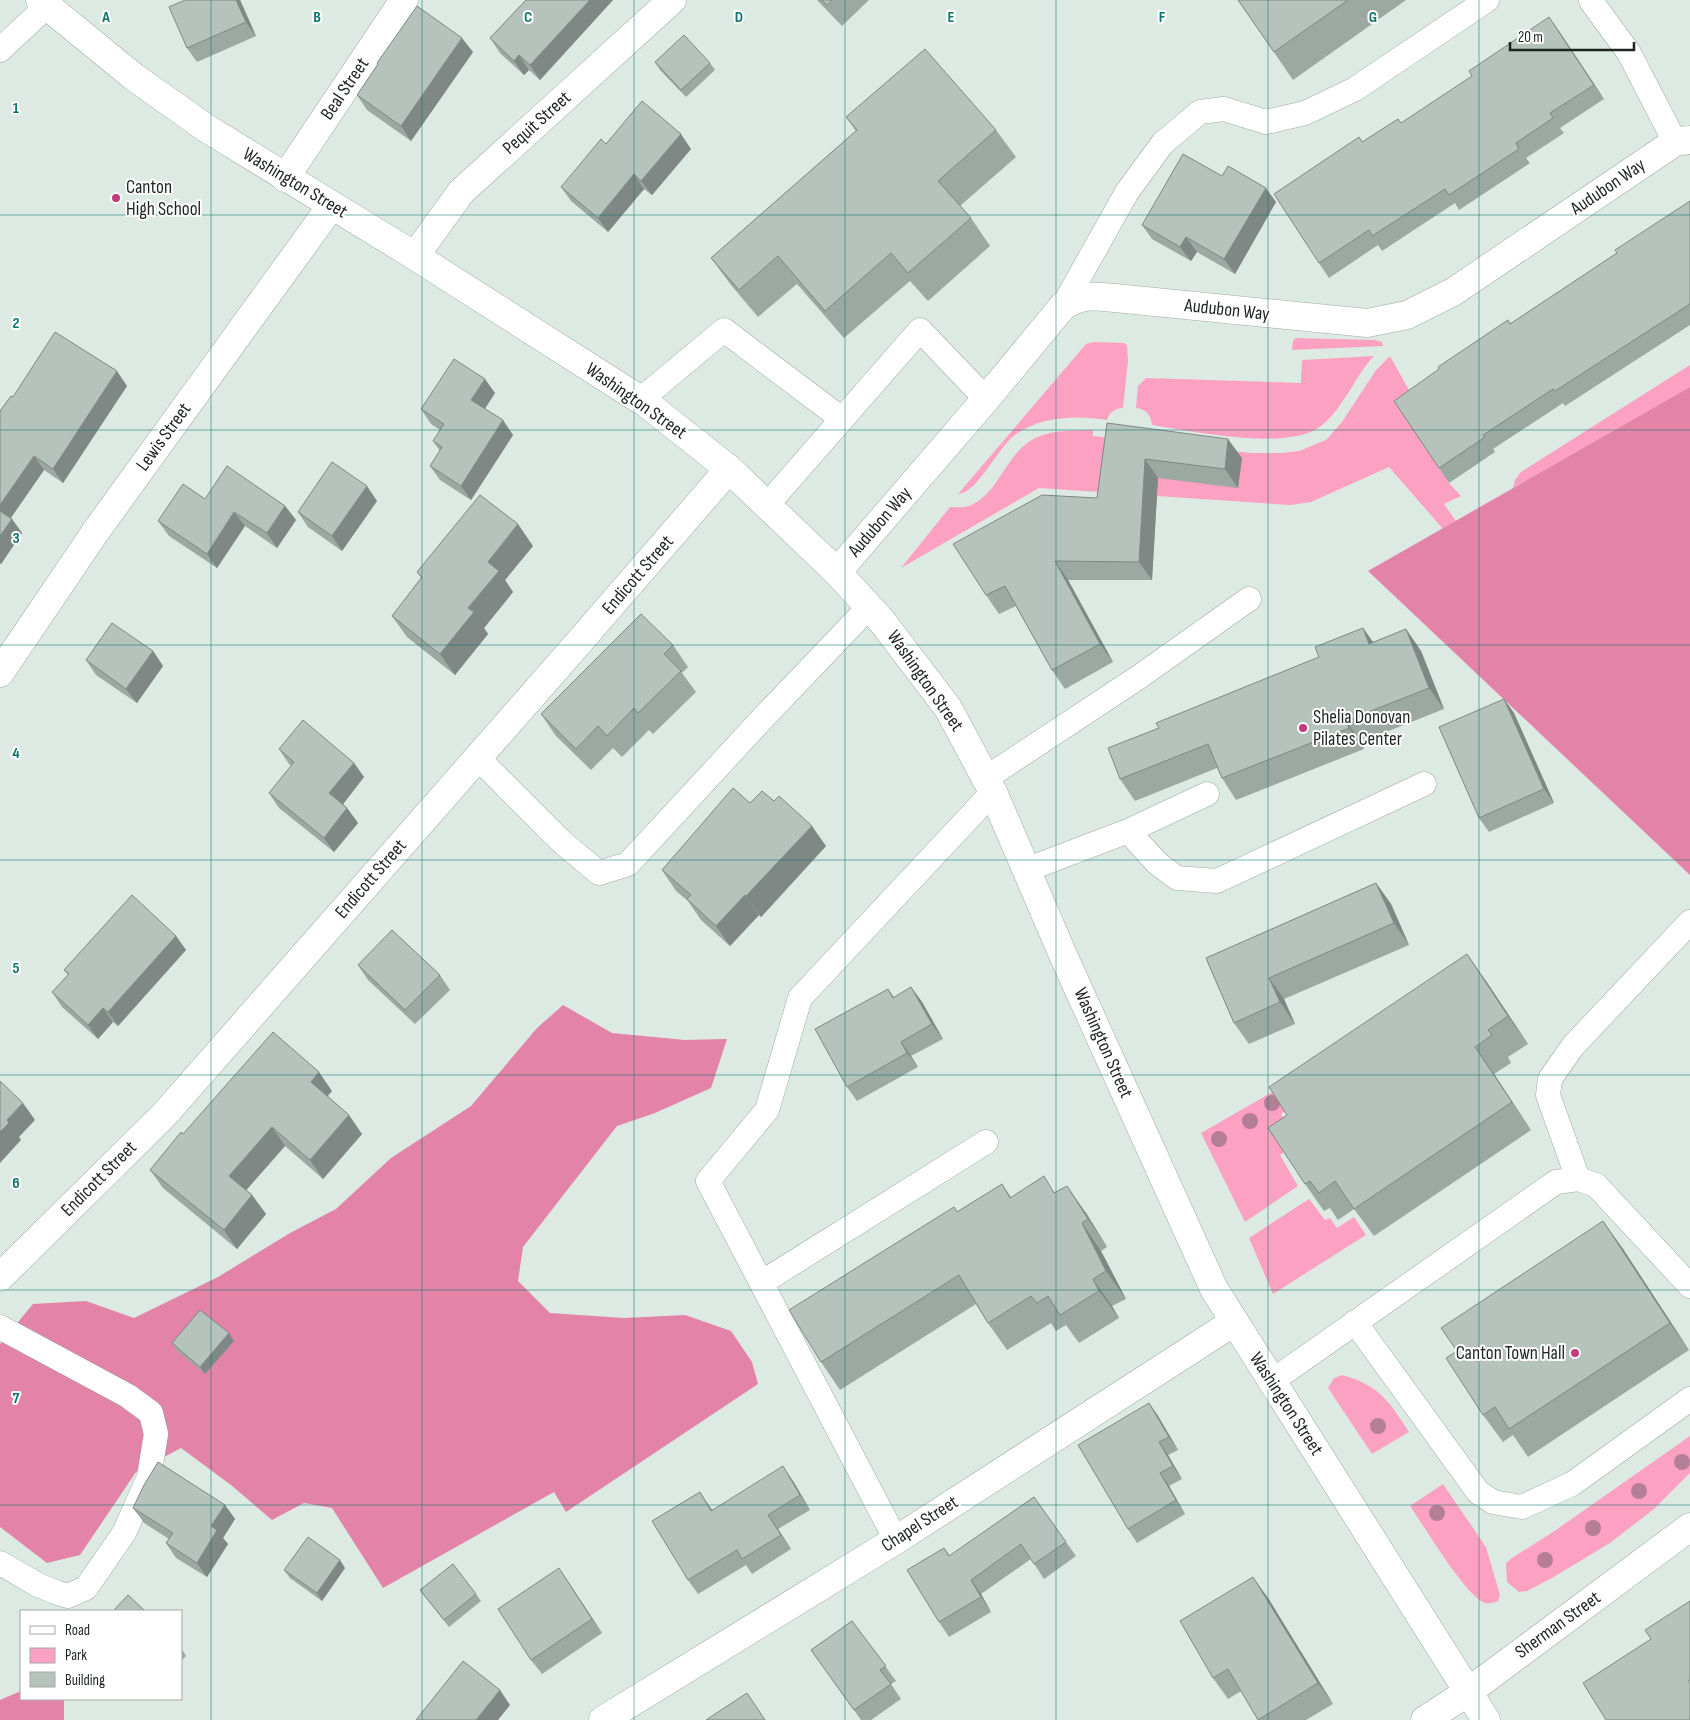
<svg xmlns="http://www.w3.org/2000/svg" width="1690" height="1720" font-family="'Sofia Sans Condensed',sans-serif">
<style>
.green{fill:#fda1c3}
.forest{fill:#e383a8}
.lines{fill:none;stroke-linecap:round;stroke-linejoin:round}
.lane-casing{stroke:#9daaa3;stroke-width:25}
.street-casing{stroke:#9daaa3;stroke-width:29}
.secondary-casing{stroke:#9daaa3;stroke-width:29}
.lane{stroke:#fff;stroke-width:24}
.street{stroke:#fff;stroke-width:28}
.secondary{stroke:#fff;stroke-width:28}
.tree{fill:#b47e97}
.wall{fill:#9ca8a2}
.shaded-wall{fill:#7f8884}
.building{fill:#b5c3bc;stroke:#7f8884}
.grid{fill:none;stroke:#0f766e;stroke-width:1;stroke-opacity:0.55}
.poi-dot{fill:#c33c7a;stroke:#fff;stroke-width:2}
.labels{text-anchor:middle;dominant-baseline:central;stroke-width:4;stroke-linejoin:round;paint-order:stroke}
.street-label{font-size:19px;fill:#1f2422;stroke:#fff}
.poi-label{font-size:19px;fill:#1f2422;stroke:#fff;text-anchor:start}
.grid-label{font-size:16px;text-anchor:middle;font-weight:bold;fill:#0f766e;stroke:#fff;stroke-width:4;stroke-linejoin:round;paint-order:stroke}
</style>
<rect width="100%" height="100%" fill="#dceae3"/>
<path class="green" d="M1296,338L1375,340L1382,342L1383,346L1292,350L1293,341Z
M1093,342L1124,343L1127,345L1128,361L1123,408C1116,408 1109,412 1107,420C1077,415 1040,416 1015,435C997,448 978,493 958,494L1086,344Z
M1374,356C1354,377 1344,408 1321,426C1289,452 1191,431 1152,425C1151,415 1146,409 1136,408L1138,386L1146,378L1301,383L1302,360Z
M1390,356L1418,406L1405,415L1449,483L1461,496L1444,504L1456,521L1443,529L1389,467L1311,502L1290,505L1039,488L901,568L950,507C955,507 963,508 969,506C999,494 1005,455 1032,440C1050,429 1072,431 1093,430V436L1251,453H1282L1299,451L1326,440L1342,422L1376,370Z
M1690,365V387L1513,488L1515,480L1521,472Z
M1339,1054L1349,1069L1281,1114L1299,1142L1280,1155L1298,1186L1245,1222L1201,1133Z
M1309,1199L1325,1220L1330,1218L1337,1228L1354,1217L1366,1235L1273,1294L1249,1238Z
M1342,1375C1379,1385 1389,1401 1409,1432L1372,1454L1328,1388L1334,1378Z
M1690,1436V1473L1654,1509L1610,1543L1552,1578L1527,1591L1519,1592L1507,1582L1506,1563L1512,1558L1553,1532Z
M1443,1484L1486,1547L1500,1595L1498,1601C1492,1603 1488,1605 1483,1602C1464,1593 1424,1526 1410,1506Z"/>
<path class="forest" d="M1690,387V875L1368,571Z
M563,1005L612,1033L685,1040L727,1039L711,1088L655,1113L617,1126L523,1247L518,1281L550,1313L624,1318L685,1315L731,1331L752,1362L758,1384L566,1512L554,1492L383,1588L332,1508L304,1503L272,1520L231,1485L181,1448L136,1472L80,1555L47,1563L0,1527V1344L33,1304L86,1301L134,1318L218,1277L290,1233L336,1209L391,1158L471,1106L537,1028Z
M21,1691V1699H64V1720H0V1700Z"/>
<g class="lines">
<defs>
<path id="lane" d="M1591,1L1629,53L1675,142
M0,50L47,6
M1063,306L1127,192L1163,143L1200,112L1224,109L1266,122L1305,113L1355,89L1487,0
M640,400L724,330L842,419
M767,505L920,330L986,399
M478,758L563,843L599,873L628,864L762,719L869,607
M986,778L1139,677L1249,599
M1128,831L1207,794
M1026,870L1128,831L1157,863L1177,878L1217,881L1424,784
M1578,1179L1548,1095L1550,1079L1573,1046L1690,922
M761,1283L986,1142
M1355,1322L1478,1492L1493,1502L1522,1507L1572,1484L1690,1399
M0,1327L128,1396L151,1413L156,1434L149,1477L124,1533L86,1588L68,1596L58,1593L38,1585L0,1563
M1272,1381L1556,1182L1578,1179L1596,1185L1690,1286
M896,1540L708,1181L767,1110L800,998L993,792"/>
<path id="street" d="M285,178L404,0
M415,256L461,192L672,0
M837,572L986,399L1063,306C1084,294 1091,296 1115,298L1367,323L1407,315L1453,292L1675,142L1690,140
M0,673L96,531L332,205
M0,1277L164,1115L574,648L729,469
M603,1720L896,1540L1234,1322"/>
<path id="secondary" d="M40,0L134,77L206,128L415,256L647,404L729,469L837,572L881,620L948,708L993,792L1063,955L1214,1289L1486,1720
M1425,1720L1468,1692L1690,1527"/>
</defs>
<use href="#lane" class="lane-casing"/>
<use href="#street" class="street-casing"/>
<use href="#secondary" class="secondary-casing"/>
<use href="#lane" class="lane"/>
<use href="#street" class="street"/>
<use href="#secondary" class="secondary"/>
</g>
<g class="tree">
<circle cx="1272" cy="1103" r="8"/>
<circle cx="1250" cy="1121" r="8"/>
<circle cx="1219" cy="1139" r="8"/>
<circle cx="1378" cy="1426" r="8"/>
<circle cx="1682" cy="1462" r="8"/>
<circle cx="1639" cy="1491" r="8"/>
<circle cx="1437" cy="1513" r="8"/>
<circle cx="1593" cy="1528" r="8"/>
<circle cx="1545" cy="1560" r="8"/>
</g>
<path class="wall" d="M240,0L256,36L197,62L187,48Z
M526,0H613L540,80L529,70L524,75L500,53L490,38Z
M817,0H869L842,26Z
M1238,0H1406L1293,80Z
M1559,31L1604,99L1560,128L1564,133L1526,158L1530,163L1459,210L1455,203L1382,251L1378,245L1329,278L1319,263L1362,142L1401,123Z
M473,52L411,141L367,110L357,95L378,65L377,63Z
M655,62L710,63L715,70L686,97L660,70Z
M846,117L996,130L1016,157L960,206L971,218L990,246L928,301L910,281L844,338L797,284L758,317L731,285L711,258L856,131Z
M606,144L691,149L652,195L644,189L608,232L571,201L561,187Z
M1222,176L1276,202L1235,274L1197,252L1191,261L1152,239L1142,225Z
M1690,201V325L1565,406L1563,403L1493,449L1495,452L1449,483L1439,468V369L1510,324L1617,253Z
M127,386L63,483L44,470L11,518L22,533L1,564L0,563V411L13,397Z
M495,393L485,409L513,435L471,500L440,480L430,466L440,451L433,441L440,430L431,424L421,409Z
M1107,423L1242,458L1238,488L1158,478L1152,580H1068L1113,662L1065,689L1052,670L1016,606L999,614L986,595L1097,498Z
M205,499L285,506L296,520L277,548L245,526L217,568L169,536L158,521Z
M377,501L342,551L308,527L298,512Z
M533,546L505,580L513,592L484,628L488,634L455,675L407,637L392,616L421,578L417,572Z
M1363,628L1373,642L1406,629L1421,651L1444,709L1361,742L1364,749L1236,800L1222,778L1217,768L1135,801L1120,779L1159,728L1319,657Z
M673,645L688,667L682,673L696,692L653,734L649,730L622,757L613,748L591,770L556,736L541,714Z
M153,651L163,666L137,703L96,675L86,660Z
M1504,699L1514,713L1554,803L1489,832L1479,818Z
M279,749L354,763L364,777L343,804L347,808L358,823L334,852L279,808L269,793L292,766L289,764Z
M750,803L826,846L761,917L759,915L730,946L701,920L688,901L676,891L662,870Z
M1376,883L1391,904L1409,945L1284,999L1295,1024L1249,1044L1234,1023L1206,958Z
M176,936L186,950L118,1026L113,1022L98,1039L62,1007L52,992L68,975L64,970Z
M358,965L440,975L450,990L415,1024L368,980Z
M1486,981L1528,1044L1508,1057L1511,1063L1494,1074L1531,1130L1374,1236L1354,1209L1338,1220L1330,1208L1324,1211L1305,1184Z
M911,987L922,1002L943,1039L911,1056L918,1067L857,1101L847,1087L888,989L894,997Z
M332,1091L328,1096L362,1134L323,1179L285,1146L246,1190L252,1195L266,1214L237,1249L163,1188L150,1170L183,1134Z
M1002,1184L1011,1197L1056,1193L1086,1213L1107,1247L1101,1251L1126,1299L1112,1306L1119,1318L1079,1343L1066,1325L1056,1331L1051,1323L1007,1350L988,1323L976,1304L840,1390L821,1362L954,1207L957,1212Z
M1603,1221L1623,1249L1689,1350L1528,1457L1513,1435L1503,1442L1483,1415L1457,1351Z
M229,1333L234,1341L205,1374L177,1351L172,1343Z
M1149,1403L1158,1416L1178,1450L1168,1455L1182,1479L1169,1486L1185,1514L1137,1543L1128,1529Z
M793,1481L810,1510L778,1529L791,1549L752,1574L746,1565L698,1594L688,1580L710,1507L712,1510Z
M1034,1497L1076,1556L1044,1579L1031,1559L981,1594L991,1612L949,1637L939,1622L944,1548L950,1556Z
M225,1505L235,1519L223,1538L228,1544L207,1577L176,1558L166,1543L169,1539L144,1523L133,1508Z
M345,1568L322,1601L290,1578L284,1570Z
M569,1583L602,1633L542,1674L531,1660Z
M420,1590L476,1594L481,1601L449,1627Z
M1268,1598L1333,1704L1306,1720H1258L1241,1691L1228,1699L1213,1678Z
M852,1621L896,1681L891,1684L901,1699L871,1720H861L811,1650Z
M181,1648L186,1656L181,1661Z"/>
<path class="shaded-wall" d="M236,0H240L256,36L246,22Z
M590,0H613L540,80L530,65Z
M1549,17L1559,31L1604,99L1594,85Z
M462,38L473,52L411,141L401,126Z
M519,55L529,70L524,75L514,61Z
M681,134L691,149L652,195L641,181Z
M634,174L644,189L608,232L598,218Z
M1266,188L1276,202L1235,274L1224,259Z
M1186,237L1197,252L1191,261L1180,247Z
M117,371L127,386L63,483L53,469Z
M485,379L495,393L481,414L471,400Z
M503,420L513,435L471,500L461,486Z
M1228,439L1242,458L1238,488L1225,469Z
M34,456L44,470L7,523L0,513V505Z
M1145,459L1158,478L1152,580L1139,562Z
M367,486L377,501L342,551L332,536Z
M285,506L296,520L277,548L267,533Z
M234,512L245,526L217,568L207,554Z
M12,519L22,533L1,564L0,563V536Z
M518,524L533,546L505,580L513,592L484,628L488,634L455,675L440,654L468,608L488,562Z
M1055,561L1068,580L1113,662L1100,644Z
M1363,628L1378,649L1369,644Z
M1406,629L1421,651L1444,709L1429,688Z
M153,651L163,666L137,703L126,689Z
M1504,699L1514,713L1554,803L1544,789Z
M1346,721L1361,742L1364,749L1349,728Z
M354,763L364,777L340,808L329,793Z
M347,808L358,823L334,852L324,838Z
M812,826L826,846L761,917L746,896Z
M1376,883L1391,904L1409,945L1394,923Z
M745,895L759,915L730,946L716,926Z
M176,936L186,950L118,1026L108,1012Z
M1467,954L1486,981L1528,1044L1508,1016Z
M1269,978L1284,999L1295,1024L1280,1002Z
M911,987L922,1002L943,1039L932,1024Z
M103,1008L113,1022L98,1039L88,1025Z
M901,1042L911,1056L918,1067L907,1053Z
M1475,1047L1494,1074L1531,1130L1512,1102Z
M319,1072L332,1091L324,1100L311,1082Z
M23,1103L35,1120L19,1137L21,1140L0,1163V1132L7,1120Z
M349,1115L362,1134L323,1179L310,1160Z
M272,1127L285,1146L242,1195L229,1176Z
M1067,1186L1086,1213L1107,1247L1088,1219Z
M252,1195L266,1214L237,1249L224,1230Z
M1603,1221L1623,1249L1689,1350L1670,1323Z
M1082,1223L1101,1251L1126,1299L1106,1271Z
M1093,1279L1112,1306L1119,1318L1099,1291Z
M229,1333L234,1341L205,1374L200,1367Z
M1149,1403L1158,1416L1178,1450L1169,1437Z
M1159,1442L1168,1455L1182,1479L1173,1466Z
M783,1466L793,1481L810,1510L800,1495Z
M1160,1473L1169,1486L1185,1514L1176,1500Z
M700,1492L710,1507L721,1525L711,1511Z
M225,1505L235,1519L223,1538L228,1544L207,1577L197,1563L211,1526Z
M768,1515L778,1529L791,1549L781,1535Z
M340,1560L345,1568L322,1601L317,1593Z
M559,1568L569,1583L602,1633L592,1619Z
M1253,1577L1268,1598L1333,1704L1318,1683Z
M971,1580L981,1594L991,1612L981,1597Z
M500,1690L510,1705L498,1720H476Z"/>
<path class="building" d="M185,0H236L246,22L187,48L169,7Z
M526,0H590L530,65L519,55L514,61L490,38Z
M822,0H832L827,5Z
M1238,0H1348L1274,52Z
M417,6L462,38L401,126L357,95L378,64L377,63Z
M1549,17L1594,85L1550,113L1553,118L1516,143L1519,149L1449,195L1445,189L1372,236L1369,230L1319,263L1274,194L1359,137L1362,142L1398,119L1401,123L1472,76L1469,71Z
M684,35L710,63L681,90L655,62Z
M925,49L996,130L938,181L971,218L908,273L891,253L825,311L778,256L739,290L711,258L857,130L846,117Z
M642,101L681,134L641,181L634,174L598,218L561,187L601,139L606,144Z
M1183,154L1222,176L1228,166L1266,188L1224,259L1186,237L1180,247L1142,225Z
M1690,201V304L1555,391L1553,389L1483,435L1485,437L1439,468L1394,401L1439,369L1438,367L1508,320L1510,324L1617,253L1615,250Z
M55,332L117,371L53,469L34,456L0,505V411L11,396L13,397Z
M454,359L485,379L471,400L503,420L461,486L430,466L442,447L433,441L444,424L421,409Z
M1107,423L1228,439L1225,469L1145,459L1139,562L1055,561L1100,644L1052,670L1005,586L986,595L953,544L1042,495L1097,498Z
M332,462L367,486L332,536L298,512Z
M227,466L285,506L267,533L234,512L207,554L158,521L183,484L205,499Z
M480,495L518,524L488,562L499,571L468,608L474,612L440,654L392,616L422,577L417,572Z
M0,511L12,519L0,536Z
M641,614L673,645L664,654L681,671L638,713L634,708L607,736L598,726L576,749L541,714Z
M112,623L153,651L126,689L86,660Z
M1363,628L1369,644L1406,629L1429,688L1346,721L1349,728L1222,778L1208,744L1120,779L1108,748L1159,728L1156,723L1319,657L1315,647Z
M1504,699L1544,789L1479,818L1439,727Z
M303,720L354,763L329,793L347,808L324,838L269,793L294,762L279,749Z
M733,788L750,803L762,791L774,801L779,796L812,826L746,896L745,895L716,926L687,899L691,895L662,870Z
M1376,883L1394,923L1269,978L1280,1002L1234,1023L1206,958Z
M132,895L176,936L108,1012L103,1008L88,1025L52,992L69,974L64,970Z
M392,930L440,975L405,1010L358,965Z
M1467,954L1508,1016L1488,1030L1492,1035L1475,1047L1512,1102L1354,1209L1335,1181L1319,1193L1310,1181L1305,1184L1268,1128L1287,1115L1269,1087Z
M911,987L932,1024L901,1042L907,1053L847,1087L815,1029L888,989L893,998Z
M273,1032L319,1072L311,1082L349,1115L310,1160L272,1127L229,1176L252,1195L224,1230L150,1170L181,1132L183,1134Z
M0,1081L23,1103L7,1120L9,1123L0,1132Z
M1044,1176L1054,1193L1067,1186L1088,1219L1082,1223L1106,1271L1093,1279L1099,1291L1060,1315L1048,1296L1037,1303L1031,1296L988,1323L959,1275L821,1362L789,1310L954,1207L957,1212L1002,1184L1010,1198Z
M1603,1221L1670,1323L1509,1429L1495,1407L1483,1415L1446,1358L1457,1351L1441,1328Z
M200,1310L229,1333L200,1367L172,1343Z
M1149,1403L1169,1437L1159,1442L1173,1466L1160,1473L1176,1500L1128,1529L1078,1445Z
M158,1462L225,1505L211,1526L217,1530L197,1563L166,1543L173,1533L133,1508L144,1485Z
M783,1466L800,1495L768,1515L781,1535L742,1559L737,1550L688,1580L652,1521L700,1492L711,1511Z
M1034,1497L1066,1542L1034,1564L1021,1544L971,1580L981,1597L939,1622L907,1570L944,1548L949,1556Z
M308,1537L340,1560L317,1593L284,1570Z
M453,1564L476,1594L444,1620L420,1590Z
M559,1568L592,1619L531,1660L498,1609Z
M1253,1577L1318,1683L1258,1720L1228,1669L1213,1678L1180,1621Z
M128,1595L145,1611H113Z
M1690,1601V1680L1688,1681L1690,1683V1720H1606L1583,1683L1651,1639L1645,1630Z
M852,1621L886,1666L880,1670L891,1684L854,1710L811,1650Z
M463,1661L500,1690L476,1720H416Z
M747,1693L765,1720H706Z"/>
<path class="grid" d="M211,0V1720M422,0V1720M634,0V1720M845,0V1720M1056,0V1720M1268,0V1720M1479,0V1720M0,215H1690M0,430H1690M0,645H1690M0,860H1690M0,1075H1690M0,1290H1690M0,1505H1690"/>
<g class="poi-dot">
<circle cx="116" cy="198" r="5"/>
<circle cx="1303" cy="728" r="5"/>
<circle cx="1575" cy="1353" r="5"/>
</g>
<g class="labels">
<g class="street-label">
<text transform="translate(345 89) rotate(-56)">Beal Street</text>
<text transform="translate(537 123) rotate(-42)">Pequit Street</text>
<text transform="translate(295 183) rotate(31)">Washington Street</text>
<text transform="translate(1608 187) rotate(-34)">Audubon Way</text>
<text transform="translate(1227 310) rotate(6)">Audubon Way</text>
<text transform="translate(636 401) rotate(35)">Washington Street</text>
<text transform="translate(164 437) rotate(-54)">Lewis Street</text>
<text transform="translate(880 522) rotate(-49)">Audubon Way</text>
<text transform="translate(638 575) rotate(-49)">Endicott Street</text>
<text transform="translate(925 681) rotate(55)">Washington Street</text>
<text transform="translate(371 879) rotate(-49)">Endicott Street</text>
<text transform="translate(1103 1043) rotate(66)">Washington Street</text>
<text transform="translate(99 1179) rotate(-45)">Endicott Street</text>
<text transform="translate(1286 1404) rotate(57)">Washington Street</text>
<text transform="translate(920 1524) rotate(-33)">Chapel Street</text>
<text transform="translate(1558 1625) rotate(-36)">Sherman Street</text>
</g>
<g class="poi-label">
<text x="126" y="187">Canton<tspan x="126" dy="22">High School</tspan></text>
<text x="1313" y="717">Shelia Donovan<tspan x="1313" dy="22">Pilates Center</tspan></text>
<text x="1565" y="1353" text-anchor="end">Canton Town Hall</text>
</g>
</g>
<g class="grid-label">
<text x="106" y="22">A</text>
<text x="317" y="22">B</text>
<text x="528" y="22">C</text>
<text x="739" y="22">D</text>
<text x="951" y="22">E</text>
<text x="1162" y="22">F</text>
<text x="1373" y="22">G</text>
<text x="16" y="113">1</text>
<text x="16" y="328">2</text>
<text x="16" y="543">3</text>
<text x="16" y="758">4</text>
<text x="16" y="973">5</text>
<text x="16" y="1188">6</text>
<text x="16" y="1403">7</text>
</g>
<rect x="20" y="1610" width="162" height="90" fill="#ffffff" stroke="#a5a7a7"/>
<rect x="30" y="1626" width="25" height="8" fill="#ffffff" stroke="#a5a7a7"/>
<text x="65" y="1635" font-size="15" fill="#1f2422">Road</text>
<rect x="30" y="1648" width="25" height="15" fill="#fda1c3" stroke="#a5a7a7"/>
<text x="65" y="1660" font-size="15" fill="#1f2422">Park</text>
<rect x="30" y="1672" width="25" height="15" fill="#b5c3bc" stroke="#a5a7a7"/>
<text x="65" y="1685" font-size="15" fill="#1f2422">Building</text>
<path d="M1510 42v8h124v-8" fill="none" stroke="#1f2422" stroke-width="2.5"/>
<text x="1518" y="42" font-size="15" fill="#1f2422" stroke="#ffffff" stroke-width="4" paint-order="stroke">20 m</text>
</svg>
